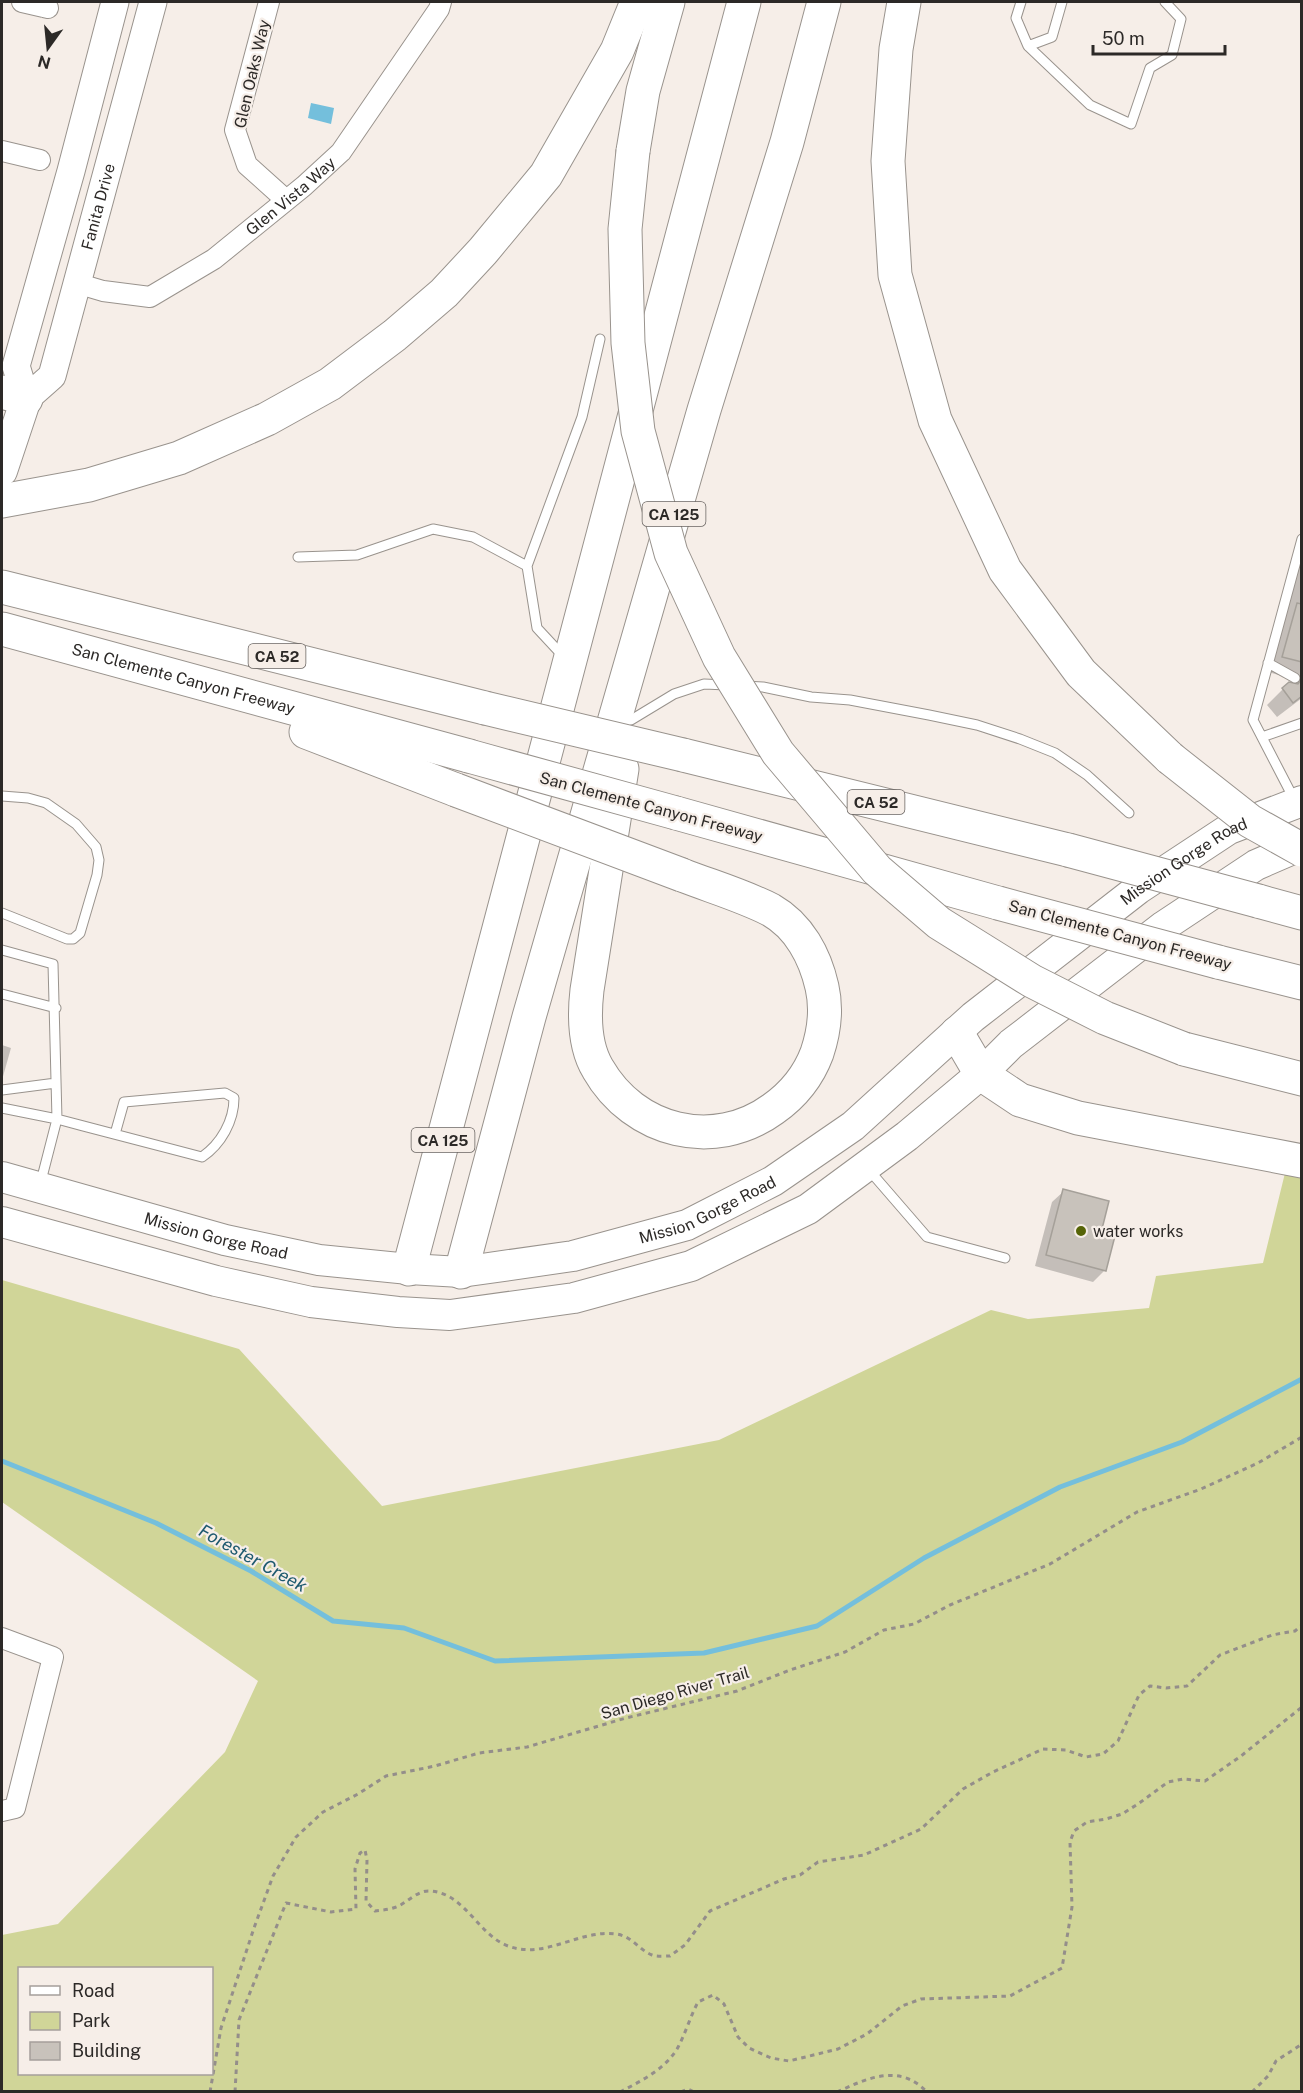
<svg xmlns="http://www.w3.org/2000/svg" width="1303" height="2093" font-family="'Public Sans',sans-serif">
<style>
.green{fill:#d0d598;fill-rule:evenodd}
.water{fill:#74bfdc}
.shadow{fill:#0003}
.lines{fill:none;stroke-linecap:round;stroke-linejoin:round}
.stream{stroke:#74bfdc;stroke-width:5}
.building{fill:#c8c2bb;stroke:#a5a099;stroke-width:1.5}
.lane-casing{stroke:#99938d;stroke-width:11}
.street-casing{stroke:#99938d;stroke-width:22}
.secondary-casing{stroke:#99938d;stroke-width:29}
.primary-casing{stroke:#99938d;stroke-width:32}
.highway-casing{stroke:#99938d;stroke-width:35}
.path{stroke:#948e8a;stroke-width:3;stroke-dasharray:4.5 4.5;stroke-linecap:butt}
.lane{stroke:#fff;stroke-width:9}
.street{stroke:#fff;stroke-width:20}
.secondary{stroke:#fff;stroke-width:27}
.primary{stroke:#fff;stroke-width:30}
.highway{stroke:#fff;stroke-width:33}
.highway-bridge-casing{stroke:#99938d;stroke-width:35;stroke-linecap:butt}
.highway-bridge{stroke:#fff;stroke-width:33}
.poi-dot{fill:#566407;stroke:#f6eee8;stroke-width:2}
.labels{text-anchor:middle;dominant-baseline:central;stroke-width:4.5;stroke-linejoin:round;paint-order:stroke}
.shield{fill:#f6eee8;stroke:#696461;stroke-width:1.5}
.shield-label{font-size:15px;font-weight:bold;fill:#2c2927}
.street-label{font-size:16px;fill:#2c2927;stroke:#f6eee8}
.poi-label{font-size:16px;fill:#2c2927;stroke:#f6eee8;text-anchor:start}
.water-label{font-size:18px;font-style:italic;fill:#1e5a6f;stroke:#f6eee8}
</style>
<rect width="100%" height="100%" fill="#f6eee8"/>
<path class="green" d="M1285,1173L1301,1174V2091H2V1935L58,1924L225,1752L258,1681L2,1502V1280L239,1349L382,1506L719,1440L991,1310L1028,1319L1149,1308L1156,1276L1263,1263ZM20,1968H212V2074H20Z"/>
<path class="water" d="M311,103L334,108L331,124L308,118Z"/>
<path class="shadow" d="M1302,547V698L1277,717L1267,705L1283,689L1296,680L1268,672Z
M2,1045L11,1048L2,1080Z
M1064,1191L1100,1230L1105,1270L1093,1282L1035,1266L1052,1202Z"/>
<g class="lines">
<path class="stream" d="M2,1461L156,1523L251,1571L333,1621L404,1628L495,1661L704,1653L817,1626L924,1558L1060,1487L1182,1442L1302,1379"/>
</g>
<path class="building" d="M1297,603L1302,604V662L1282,657Z
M1302,679V696L1293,703L1282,688L1289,682L1298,684Z
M1063,1189L1109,1201L1102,1229L1116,1232L1106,1271L1046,1255Z"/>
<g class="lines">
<defs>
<path id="lane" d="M1021,2L1016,18L1028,46L1052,37L1062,2
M1028,46L1090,105L1131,124L1150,68L1172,55L1181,19L1165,2
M298,557L357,555L433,529L473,537L527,566
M563,656L537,628L527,566L582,417L600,339
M1268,663L1295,678
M744,686L763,687L811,697L850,700L929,715L977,725L1020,739L1055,753L1087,775L1129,813
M631,720L674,694L704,684L727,685
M1262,737L1302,723
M2,796L28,798L46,803L76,824L96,847L99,860L97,875L80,933L73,939H67L2,913
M1295,801L1253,720L1302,539
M2,950L53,964L57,1119L2,1108
M2,994L56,1008
M2,1090L56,1083
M869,1170L927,1237L1005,1258
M40,1185L57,1119C105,1132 153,1144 202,1157C221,1144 234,1121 234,1098L225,1093L124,1102L115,1134"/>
<g id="street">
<path d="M22,2L48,8"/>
<path d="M269,2L235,130L247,165L286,200"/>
<path d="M2,151L40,160"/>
<path id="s1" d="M76,283L103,291L150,297L214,259L304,186L341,152L439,9L441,2"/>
<path d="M2,1638L53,1657L15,1808L2,1811"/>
</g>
<g id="secondary">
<path id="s2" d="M115,2L71,171L16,366L26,399L52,376L153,2"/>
</g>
<g id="primary">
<path d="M2,471L26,399"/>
<path id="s3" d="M2,1177L225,1240L319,1260L409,1269L461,1272L573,1256L687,1225L773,1181L853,1126L973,1017L1138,889L1229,829L1302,801"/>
<path d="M2,1222L216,1281L311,1302L398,1312L450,1315L574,1298L691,1266L808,1209L907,1136L981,1074L1011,1044L1164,926L1256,865L1302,845"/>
</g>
<g id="highway">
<path d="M904,2L896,49L888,161L895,275L935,420L1005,570L1081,673L1170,758"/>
<path d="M633,151L643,91L668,2"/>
<path d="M2,392L26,399"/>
<path d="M2,501L89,485L179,458L267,419L330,384L395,335L444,293L483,251L546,175L617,51L637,2"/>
<path d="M2,587L485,708"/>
<path id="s4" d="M2,629L469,756"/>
<path d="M306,732L456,790"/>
<path d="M683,755L1068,850"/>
<path d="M622,769L587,990C584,1016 584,1046 598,1069C634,1132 714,1152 773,1109C793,1095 808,1077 817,1053C824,1032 827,1009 822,987C815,956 799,926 771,910C744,896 710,886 682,875"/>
<path d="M676,813L998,903"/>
<path d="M1258,901L1302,913"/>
<path d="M1218,962L1302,983"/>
<path d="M957,1033L981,1074L1020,1100L1078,1118L1302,1161"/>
<path d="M1184,1049L1302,1079"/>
<path d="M409,1269L744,2"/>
<path d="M461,1272L529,1017L704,410L787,142L824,2"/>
</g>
</defs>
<use href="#lane" class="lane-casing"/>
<use href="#street" class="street-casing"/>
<use href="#secondary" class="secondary-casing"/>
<use href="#primary" class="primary-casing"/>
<use href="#highway" class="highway-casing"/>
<path class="path" d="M210,2092L221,2028L254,1928L273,1876L296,1837L323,1812L358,1794L386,1776L435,1766L479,1753L527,1747L626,1718L737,1691L790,1670L845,1652L884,1630L914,1624L950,1605L1050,1564L1137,1512L1201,1489L1258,1463L1302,1437
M235,2092L239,2020L286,1903L331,1912L356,1909L355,1869L360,1853L365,1850L367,1860L366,1901L375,1911C381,1910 387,1910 393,1908C406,1905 416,1890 430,1891C465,1893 478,1935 508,1946C545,1960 579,1929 616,1934C632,1936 639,1950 652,1955C657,1957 665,1956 670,1956L685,1945L710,1911L784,1879L800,1875L818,1862L864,1855L921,1829L963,1789L993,1772L1043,1749L1066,1750L1086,1757L1103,1754L1118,1741L1139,1695L1150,1686L1166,1688L1187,1686L1220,1655L1272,1635L1295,1631L1302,1625
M620,2092C641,2081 664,2070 677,2049C685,2035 690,2017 698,2002L713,1995L724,2004L738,2037L749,2048L771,2058L789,2061L838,2049L867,2034L902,2006L921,1999L1010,1996L1062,1968L1072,1907L1070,1842L1074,1831L1087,1822L1106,1819L1122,1814L1138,1804L1168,1782L1183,1779L1205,1781L1241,1756L1302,1707
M681,2092L688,2089L694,2092
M837,2092C868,2078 899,2063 927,2092
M1252,2092L1268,2076L1276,2061L1302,2044"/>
<use href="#lane" class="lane"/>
<use href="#street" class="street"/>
<use href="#secondary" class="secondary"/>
<use href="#primary" class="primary"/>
<use href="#highway" class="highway"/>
<defs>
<path id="highway-bridge" d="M633,151L625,229L628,343L638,431L671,553L719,657L778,753L877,870L939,923L1032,981L1105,1018L1184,1049
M485,708L683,755
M469,756L676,813
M1170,758L1250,821L1302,850
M456,790L682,875
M1068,850L1258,901
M998,903L1218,962"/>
</defs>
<use href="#highway-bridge" class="highway-bridge-casing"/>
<use href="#highway-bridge" class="highway-bridge"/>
</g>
<circle class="poi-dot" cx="1081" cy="1231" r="6"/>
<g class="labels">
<g class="shield">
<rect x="642.5" y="502" width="63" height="24" rx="4.5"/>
<rect x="248.5" y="644" width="57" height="24" rx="4.5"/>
<rect x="847.5" y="790" width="57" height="24" rx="4.5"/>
<rect x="411.5" y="1128" width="63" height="24" rx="4.5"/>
</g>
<g class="shield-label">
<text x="674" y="514">CA 125</text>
<text x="277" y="656">CA 52</text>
<text x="876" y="802">CA 52</text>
<text x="443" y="1140">CA 125</text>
</g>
<g class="street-label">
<text transform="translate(252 74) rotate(-77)">Glen Oaks Way</text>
<text stroke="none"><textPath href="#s1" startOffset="249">Glen Vista Way</textPath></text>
<text stroke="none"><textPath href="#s2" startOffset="622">Fanita Drive</textPath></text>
<text stroke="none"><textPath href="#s4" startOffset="188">San Clemente Canyon Freeway</textPath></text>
<text transform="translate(651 807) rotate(15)">San Clemente Canyon Freeway</text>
<text stroke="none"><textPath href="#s3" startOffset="1320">Mission Gorge Road</textPath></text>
<text transform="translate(1120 935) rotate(15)">San Clemente Canyon Freeway</text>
<text stroke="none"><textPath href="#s3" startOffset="726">Mission Gorge Road</textPath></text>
<text stroke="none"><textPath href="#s3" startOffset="222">Mission Gorge Road</textPath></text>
<text transform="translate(675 1693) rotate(-16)">San Diego River Trail</text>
</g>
<g class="poi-label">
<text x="1093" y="1231">water works</text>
</g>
<g class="water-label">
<text transform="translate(253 1558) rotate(29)">Forester Creek</text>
</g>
</g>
<rect width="1303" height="2093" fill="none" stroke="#2c2927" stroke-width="6"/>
<rect x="18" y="1967" width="195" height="108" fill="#f6eee8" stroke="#a59f9b" stroke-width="1.5"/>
<rect x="30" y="1986" width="30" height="9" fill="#ffffff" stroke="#a59f9b" stroke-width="1.5"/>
<text x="72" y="1997" font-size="18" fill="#2c2927">Road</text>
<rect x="30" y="2012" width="30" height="18" fill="#d0d598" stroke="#a59f9b" stroke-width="1.5"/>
<text x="72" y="2027" font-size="18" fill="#2c2927">Park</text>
<rect x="30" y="2042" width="30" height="18" fill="#c8c2bb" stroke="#a59f9b" stroke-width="1.5"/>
<text x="72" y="2057" font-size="18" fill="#2c2927">Building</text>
<g transform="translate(48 48) rotate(195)" stroke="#f6eee8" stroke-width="4.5" paint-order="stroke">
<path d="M0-4.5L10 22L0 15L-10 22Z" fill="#2c2927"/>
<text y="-9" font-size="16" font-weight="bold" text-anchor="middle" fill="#2c2927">N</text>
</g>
<path d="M1093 45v9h132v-9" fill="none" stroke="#2c2927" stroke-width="3"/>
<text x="1102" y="45" font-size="18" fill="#2c2927" stroke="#f6eee8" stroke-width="4.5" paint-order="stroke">50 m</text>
</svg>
